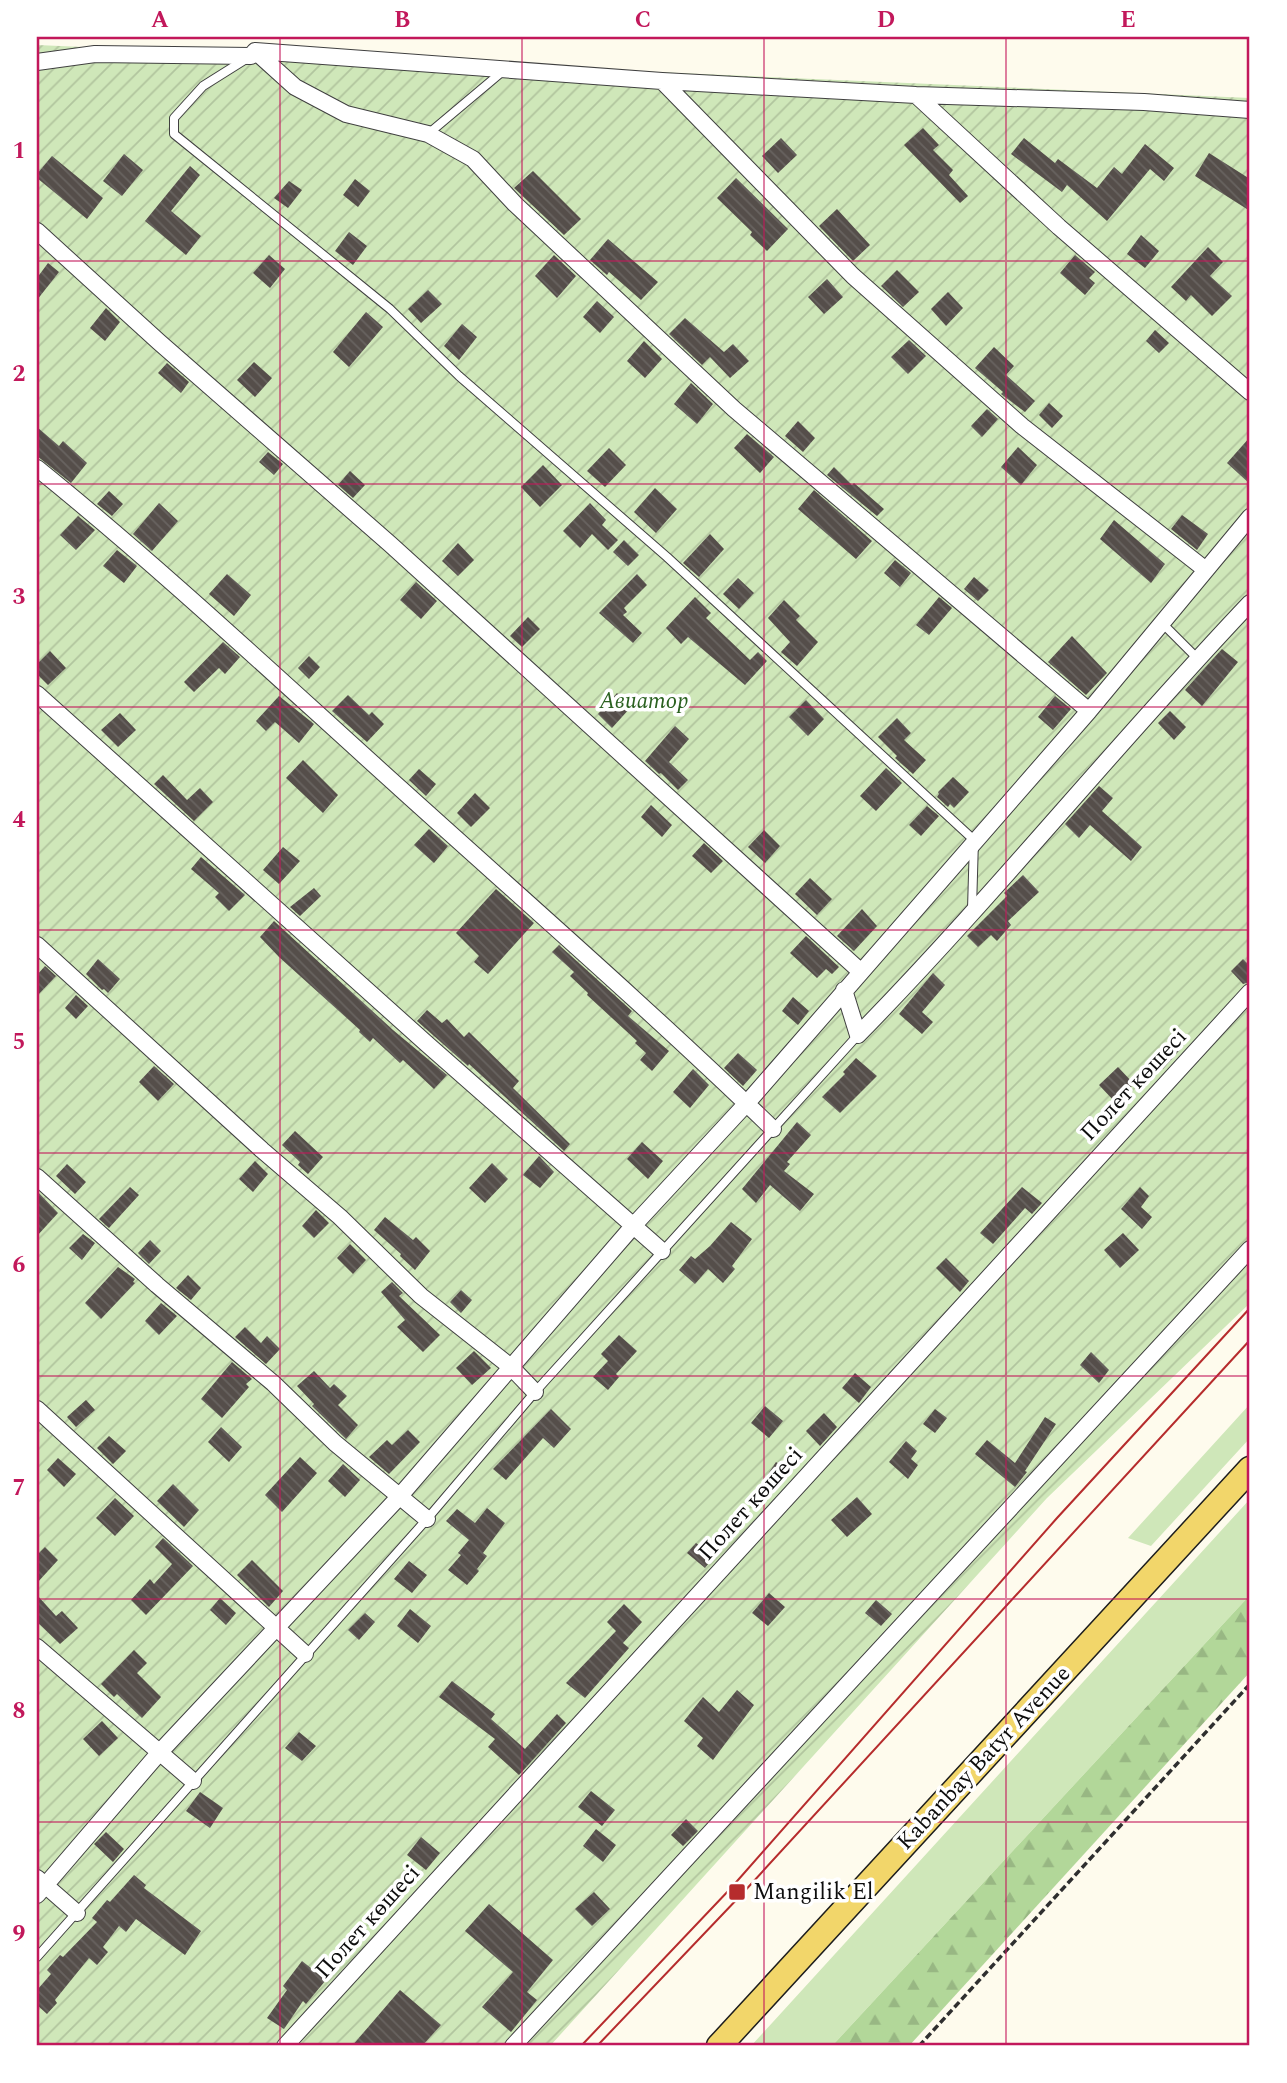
<svg xmlns="http://www.w3.org/2000/svg" width="1287" height="2083" font-family="Spectral,serif">
<style>
.grass{fill:#cfe7b9}
.forest{fill:url(#forest-firs)}
.garden{fill:url(#garden-furrows)}
.building{fill:url(#building-back-hatch)}
.lines{fill:none;stroke-linecap:round;stroke-linejoin:round}
.service-casing{stroke:#404040;stroke-width:10}
.minor-casing{stroke:#404040;stroke-width:18}
.primary-casing{stroke:#1e1e1e;stroke-width:27}
.path{stroke:#2f2f2f;stroke-width:3.5;stroke-dasharray:7 3.5;stroke-linecap:butt}
.service{stroke:#fff;stroke-width:8}
.minor{stroke:#fff;stroke-width:16}
.primary{stroke:#f2d66a;stroke-width:24}
.tram{stroke:#b62c2d;stroke-width:2}
.grid{fill:none;stroke:#c2185b;stroke-width:2;stroke-opacity:0.55}
.poi-dot{fill:#b62c2d;stroke:#fff;stroke-width:2.5}
.labels{text-anchor:middle;dominant-baseline:central;stroke-width:7;stroke-linejoin:round;paint-order:stroke}
.park-label{font-size:23px;font-style:italic;fill:#2b6120;stroke:#fff}
.street-label{font-size:23px;fill:#0d0d0d;stroke:#fff}
.poi-label{font-size:23px;fill:#0d0d0d;stroke:#fff;text-anchor:start}
.neatline{fill:none;stroke:#c2185b;stroke-width:2.5}
.grid-label{font-size:23px;text-anchor:middle;font-weight:bold;fill:#c2185b}
</style>
<defs>
<pattern id="forest-firs" width="22" height="20" patternUnits="userSpaceOnUse" patternTransform="scale(1.75)"><rect width="22" height="20" fill="#b2d799"/><path d="M5 1l3.5 6h-7zM16 11l3.5 6h-7z" fill="#98b783"/></pattern>
<pattern id="garden-furrows" width="10" height="10" patternUnits="userSpaceOnUse" patternTransform="scale(1.75)"><rect width="10" height="10" fill="#cfe7b9"/><path d="M-1 1l2-2M0 10L10 0M9 11l2-2" fill="none" stroke="#b1c59e"/></pattern>
<pattern id="building-back-hatch" width="6" height="6" patternUnits="userSpaceOnUse" patternTransform="scale(1.75)"><rect width="6" height="6" fill="#554e4a"/><path d="M-1 5l2 2M0 0l6 6M5-1l2 2" fill="none" stroke="#686360"/></pattern>
</defs>
<rect width="100%" height="100%" fill="#fefbed"/>
<path class="grass" d="M1250,1404V1438L1151,1546L1128,1538Z
M1250,1499V1595L832,2046H751Z"/>
<path class="forest" d="M1250,1595V1672L909,2046H832Z"/>
<path class="garden" d="M37,45L1250,98V1303L1047,1498L550,2046H37Z"/>
<path class="building" d="M923,128L939,145L933,150L953,170L949,175L968,196L960,203L904,145Z
M781,138L797,155L778,173L762,156Z
M1024,138L1055,163L1058,159L1097,188L1114,167L1122,174L1145,144L1174,168L1164,181L1150,169L1107,221L1067,185L1062,192L1011,154Z
M1209,153L1250,179V211L1195,176Z
M124,154L143,170L122,196L103,181Z
M52,156L103,198L87,219L37,178V174Z
M190,166L200,175L171,211L201,236L186,255L145,221Z
M533,171L581,219L564,235L514,188Z
M736,178L788,229L767,251L750,235L752,232L717,198Z
M355,179L370,191L358,207L343,195Z
M289,181L302,190L288,208L274,198Z
M837,209L870,245L853,261L819,226Z
M349,232L367,246L353,265L335,251Z
M1141,235L1159,251L1145,268L1127,254Z
M608,239L658,282L641,300L609,272L607,275L590,260Z
M1208,247L1223,262L1210,276L1232,296L1212,316L1191,295L1186,301L1171,287Z
M269,255L285,269L270,288L253,273Z
M554,255L576,276L557,298L535,276Z
M1075,255L1095,272L1089,278L1095,283L1085,295L1060,273Z
M48,263L59,272L37,300V278Z
M897,270L919,292L903,307L881,286Z
M827,279L843,297L824,314L808,297Z
M428,290L442,304L421,323L408,309Z
M948,292L963,308L946,326L931,309Z
M597,301L614,317L600,333L583,317Z
M106,308L120,322L105,341L90,328Z
M366,312L383,327L349,367L333,352Z
M685,318L724,352L733,344L749,361L730,378L710,357L702,365L669,334Z
M462,324L477,337L459,360L444,346Z
M1155,330L1169,343L1159,353L1146,341Z
M909,340L926,356L908,374L891,357Z
M644,341L662,359L645,378L627,361Z
M994,347L1014,366L1006,375L1035,401L1025,412L1001,394L1003,392L975,368Z
M254,362L272,378L255,397L237,380Z
M167,363L189,382L181,393L158,373Z
M691,383L713,404L697,424L674,404Z
M1049,403L1063,416L1052,428L1039,415Z
M987,409L998,419L982,437L971,426Z
M798,421L815,438L803,452L785,436Z
M37,427L59,446L63,441L87,463L71,483L37,456Z
M747,434L774,457L760,473L734,448Z
M1250,437V484L1227,463Z
M1018,447L1037,465L1021,485L1001,467Z
M609,448L626,465L605,487L587,471Z
M268,452L283,464L274,475L259,462Z
M543,465L562,485L540,507L521,487Z
M834,467L852,485L854,483L884,509L877,516L827,475Z
M350,471L365,485L353,498L338,485Z
M655,488L677,509L656,533L634,512Z
M814,490L872,541L856,559L798,509Z
M109,491L123,504L112,516L97,504Z
M159,503L178,521L152,551L133,534Z
M590,503L606,520L602,525L618,540L608,550L592,534L580,548L563,531Z
M1182,515L1208,534L1197,550L1171,529Z
M78,516L95,530L76,550L60,535Z
M1114,520L1165,564L1151,583L1100,539Z
M710,534L724,549L699,577L683,563Z
M624,540L639,555L628,566L613,552Z
M458,543L474,560L458,576L442,561Z
M117,550L137,566L124,583L103,566Z
M895,560L911,573L900,587L884,573Z
M227,574L251,595L234,616L209,594Z
M637,574L647,585L624,608L627,612L623,615L642,633L633,643L599,613Z
M974,577L989,590L978,601L964,589Z
M738,578L754,593L739,609L723,594Z
M416,582L437,601L421,619L400,600Z
M695,597L711,613L706,618L750,660L758,652L767,661L745,685L688,637L681,644L666,628Z
M939,597L952,608L929,635L916,625Z
M784,600L800,616L796,620L818,642L797,666L781,652L790,642L768,618Z
M528,617L540,629L522,647L510,636Z
M1072,636L1107,673L1086,695L1048,662Z
M223,642L240,657L225,674L219,668L194,692L184,682Z
M1222,649L1238,662L1202,706L1185,690Z
M50,651L66,668L48,685L37,674V664Z
M309,656L320,667L309,679L298,668Z
M617,693L631,707L612,728L598,714Z
M348,695L369,715L372,712L384,724L367,742L332,711Z
M279,696L314,724L299,743L275,722L266,731L256,721Z
M1055,696L1071,709L1053,730L1038,717Z
M806,700L824,719L808,736L789,717Z
M1170,711L1186,727L1174,740L1158,723Z
M120,713L136,730L118,747L101,730Z
M897,718L911,733L904,740L926,760L913,774L895,758L897,756L878,737Z
M675,726L689,739L669,762L688,780L678,790L661,773L659,774L645,761Z
M303,760L338,795L323,813L286,778Z
M886,768L902,783L876,811L860,796Z
M419,769L436,784L426,796L409,780Z
M163,775L187,800L200,788L213,802L194,821L154,784Z
M953,777L969,792L954,808L950,804L948,807L937,797L939,794L938,792Z
M1099,786L1113,798L1102,811L1142,847L1131,861L1090,825L1079,838L1065,824Z
M475,793L490,808L471,827L457,813Z
M651,805L672,825L662,837L641,817Z
M927,806L939,816L921,836L909,825Z
M429,829L448,846L434,863L414,845Z
M764,830L780,846L765,863L748,847Z
M704,843L723,861L711,873L692,856Z
M283,847L300,861L279,884L263,870Z
M201,857L245,895L229,911L215,897L219,893L191,869Z
M1023,875L1039,892L1008,921L1011,925L997,941L991,935L978,947L967,936L1007,896L1004,893Z
M810,878L832,899L817,915L795,894Z
M314,888L321,896L300,916L290,907Z
M496,889L534,923L488,974L474,962L479,956L456,933Z
M862,909L877,926L854,951L837,936Z
M274,921L393,1030L447,1075L434,1089L403,1060L400,1063L373,1038L370,1042L359,1032L360,1030L279,957L260,937Z
M806,936L839,967L832,974L826,969L817,978L790,953Z
M559,945L632,1011L628,1016L669,1051L652,1071L640,1060L646,1053L635,1043L637,1041L587,995L588,993L570,976L574,972L552,952Z
M98,959L120,979L108,993L104,989L102,990L86,974Z
M1243,959L1250,966V982L1243,984L1231,971Z
M45,966L56,976L37,996V975Z
M933,973L945,985L922,1012L933,1022L922,1034L899,1014Z
M76,995L88,1006L76,1019L65,1008Z
M793,997L809,1011L798,1025L782,1011Z
M427,1010L442,1023L447,1019L464,1037L469,1032L519,1081L513,1088L570,1144L564,1151L469,1064L468,1066L417,1021Z
M1174,1037L1184,1045L1163,1069L1153,1060Z
M738,1053L757,1070L743,1086L724,1068Z
M856,1058L877,1076L840,1113L822,1097L845,1074L843,1072Z
M154,1066L174,1084L158,1101L139,1082Z
M1118,1067L1134,1084L1115,1102L1099,1085Z
M693,1069L709,1085L690,1108L673,1092Z
M797,1122L811,1135L787,1162L790,1164L784,1171L814,1194L800,1211L770,1185L756,1203L742,1189Z
M295,1131L323,1157L308,1174L298,1165L300,1162L282,1145Z
M642,1142L663,1161L648,1179L627,1159Z
M539,1156L554,1172L540,1188L523,1175Z
M255,1161L268,1174L253,1192L239,1179Z
M492,1163L508,1179L485,1203L469,1188Z
M67,1164L86,1182L75,1194L56,1176Z
M130,1187L139,1195L109,1228L99,1219Z
M1022,1187L1042,1203L1032,1214L1025,1208L993,1244L980,1233Z
M1140,1187L1149,1196L1141,1207L1152,1217L1142,1229L1121,1209Z
M37,1191L58,1213L37,1236Z
M316,1210L329,1223L314,1238L302,1226Z
M385,1217L413,1240L416,1237L430,1251L415,1270L400,1256L401,1254L374,1230Z
M731,1222L752,1239L732,1266L735,1269L723,1283L708,1269L695,1284L679,1270L691,1256L695,1259L710,1246Z
M1123,1233L1139,1250L1120,1268L1104,1250Z
M83,1234L95,1243L82,1260L69,1248Z
M150,1240L161,1251L149,1264L138,1253Z
M350,1244L366,1260L353,1274L337,1258Z
M946,1258L969,1281L960,1292L936,1268Z
M118,1267L135,1279L133,1282L135,1283L101,1319L85,1303Z
M188,1275L201,1288L191,1300L176,1288Z
M392,1282L403,1293L399,1296L440,1335L423,1352L397,1327L405,1320L381,1292Z
M461,1290L472,1300L461,1313L450,1302Z
M161,1303L177,1316L159,1335L145,1321Z
M245,1327L261,1343L267,1336L280,1349L266,1364L235,1337Z
M619,1335L637,1351L616,1374L619,1377L608,1390L593,1377L608,1361L601,1354Z
M474,1351L491,1368L472,1385L456,1368Z
M1091,1352L1109,1370L1099,1383L1080,1365Z
M232,1362L252,1379L246,1384L249,1387L222,1418L201,1399Z
M314,1371L330,1388L334,1384L347,1396L338,1405L358,1425L346,1439L312,1406L314,1404L297,1386Z
M855,1373L871,1387L859,1403L842,1388Z
M86,1400L95,1410L76,1427L67,1417Z
M765,1406L783,1421L769,1438L751,1423Z
M551,1409L571,1429L554,1448L543,1438L506,1480L493,1469Z
M935,1409L947,1418L935,1433L923,1424Z
M824,1413L837,1427L820,1446L806,1431Z
M1045,1417L1056,1424L1025,1471L1027,1472L1015,1487L975,1454L987,1440L1015,1463Z
M221,1427L242,1447L229,1462L208,1442Z
M408,1430L420,1442L389,1474L369,1457L387,1440L392,1445Z
M109,1436L126,1451L113,1464L97,1448Z
M906,1441L917,1451L911,1459L918,1465L908,1479L889,1462Z
M300,1457L317,1473L282,1512L265,1495Z
M58,1458L76,1474L64,1487L47,1470Z
M776,1462L787,1470L775,1488L764,1480Z
M343,1464L360,1480L345,1497L328,1481Z
M173,1484L199,1510L184,1527L157,1501Z
M857,1497L872,1514L847,1537L831,1520Z
M115,1498L134,1516L115,1536L96,1518Z
M487,1508L505,1523L483,1553L487,1556L477,1569L479,1571L467,1585L448,1570L461,1555L458,1553L469,1540L446,1521L457,1509L475,1523Z
M705,1537L720,1549L705,1568L687,1553L696,1543L700,1546Z
M163,1538L193,1566L146,1615L131,1600L150,1579L154,1584L172,1564L155,1547Z
M45,1547L58,1560L37,1583V1555Z
M252,1560L283,1591L269,1607L237,1575Z
M409,1561L427,1575L412,1593L394,1579Z
M769,1593L785,1607L768,1626L752,1613Z
M37,1595L56,1616L62,1611L78,1628L60,1644L37,1622Z
M220,1598L236,1613L226,1625L210,1610Z
M876,1600L892,1614L881,1626L865,1613Z
M624,1604L642,1622L623,1643L629,1648L585,1698L566,1683L616,1631L607,1622Z
M410,1609L431,1626L418,1643L397,1626Z
M365,1613L375,1622L359,1640L348,1630Z
M134,1650L147,1663L137,1673L161,1697L142,1718L117,1694L114,1697L101,1684Z
M452,1681L495,1714L491,1719L525,1749L557,1714L566,1723L519,1775L488,1747L495,1739L439,1697Z
M737,1690L754,1705L713,1760L697,1746L703,1738L684,1721L703,1697L719,1712Z
M102,1721L118,1738L99,1756L83,1739Z
M299,1732L316,1746L302,1761L285,1748Z
M591,1791L615,1810L602,1826L578,1807Z
M200,1792L223,1808L210,1828L186,1811Z
M686,1819L698,1831L683,1846L671,1835Z
M596,1829L616,1845L603,1862L583,1846Z
M106,1832L124,1849L113,1862L94,1844Z
M421,1837L440,1853L426,1870L407,1855Z
M134,1875L146,1885L144,1888L201,1931L185,1955L136,1919L126,1932L119,1926L103,1947L108,1952L97,1965L89,1958L55,2000L57,2003L47,2014L37,2005V1990L51,1974L47,1970L60,1955L63,1957L97,1922L92,1918L107,1900L110,1902Z
M594,1892L610,1909L592,1926L575,1909Z
M489,1904L553,1960L527,1992L537,2000L511,2032L482,2007L513,1972L465,1931Z
M302,1961L326,1980L306,2004L303,2001L284,2029L267,2018L287,1990L283,1986Z
M400,1990L441,2025L422,2046H352Z"/>
<g class="lines">
<defs>
<path id="service" d="M246,59L203,86L174,118V134L390,309L459,376L667,557L974,840L972,909
M428,134L503,71
M1162,623L1198,659
M37,1957L427,1519L535,1392L858,1035"/>
<path id="minor" d="M255,51L295,87L346,114L428,134L473,159L515,204L734,409L1089,711
M37,62L95,54L251,56L255,51L662,81L916,95L1144,102L1250,110
M662,81L853,276L1022,426L1206,570
M916,95L1059,227L1250,392
M37,231L159,342L390,544L860,971
M37,468C163,570 281,681 402,790C526,902 652,1012 773,1129
M37,694L427,1044L662,1251
M37,945L262,1150L340,1217L421,1296L511,1367L535,1392
M844,990L858,1035C994,896 1116,744 1250,603
M37,1177L157,1285L273,1383L335,1443L427,1519
M37,1409L305,1654
M37,1647L193,1781
M37,1878L77,1913
M37,1895L159,1753L399,1497L634,1225L747,1103L1089,711L1250,517
M285,2046L1250,992
M513,2046L1250,1249"/>
<path id="primary" d="M719,2046L1250,1469"/>
</defs>
<use href="#service" class="service-casing"/>
<use href="#minor" class="minor-casing"/>
<use href="#primary" class="primary-casing"/>
<path class="path" d="M919,2046L1250,1684"/>
<use href="#service" class="service"/>
<use href="#minor" class="minor"/>
<use href="#primary" class="primary"/>
<path class="tram" d="M581,2046L731,1888L1057,1518L1250,1308
M597,2046L741,1895L1250,1340"/>
</g>
<path class="grid" d="M280,37V2046M522,37V2046M764,37V2046M1006,37V2046M37,261H1250M37,484H1250M37,707H1250M37,930H1250M37,1153H1250M37,1376H1250M37,1599H1250M37,1822H1250"/>
<rect class="poi-dot" x="728" y="1883" width="18" height="18" rx="3.5"/>
<g class="labels">
<g class="park-label">
<text x="644" y="701">Авиатор</text>
</g>
<g class="street-label">
<text transform="translate(1134 1085) rotate(-47)">Полет көшесі</text>
<text transform="translate(751 1504) rotate(-48)">Полет көшесі</text>
<text transform="translate(984 1758) rotate(-47)">Kabanbay Batyr Avenue</text>
<text transform="translate(368 1922) rotate(-48)">Полет көшесі</text>
</g>
<g class="poi-label">
<text x="753" y="1892">Mangilik El</text>
</g>
</g>
<rect width="1287" height="2083" fill="none" stroke="#ffffff" stroke-width="77"/>
<rect x="38" y="38" width="1210" height="2006" class="neatline"/>
<g class="grid-label">
<text x="160" y="27">A</text>
<text x="402" y="27">B</text>
<text x="643" y="27">C</text>
<text x="886" y="27">D</text>
<text x="1128" y="27">E</text>
<text x="19" y="158">1</text>
<text x="19" y="381">2</text>
<text x="19" y="604">3</text>
<text x="19" y="827">4</text>
<text x="19" y="1049">5</text>
<text x="19" y="1272">6</text>
<text x="19" y="1495">7</text>
<text x="19" y="1718">8</text>
<text x="19" y="1941">9</text>
</g>
</svg>
